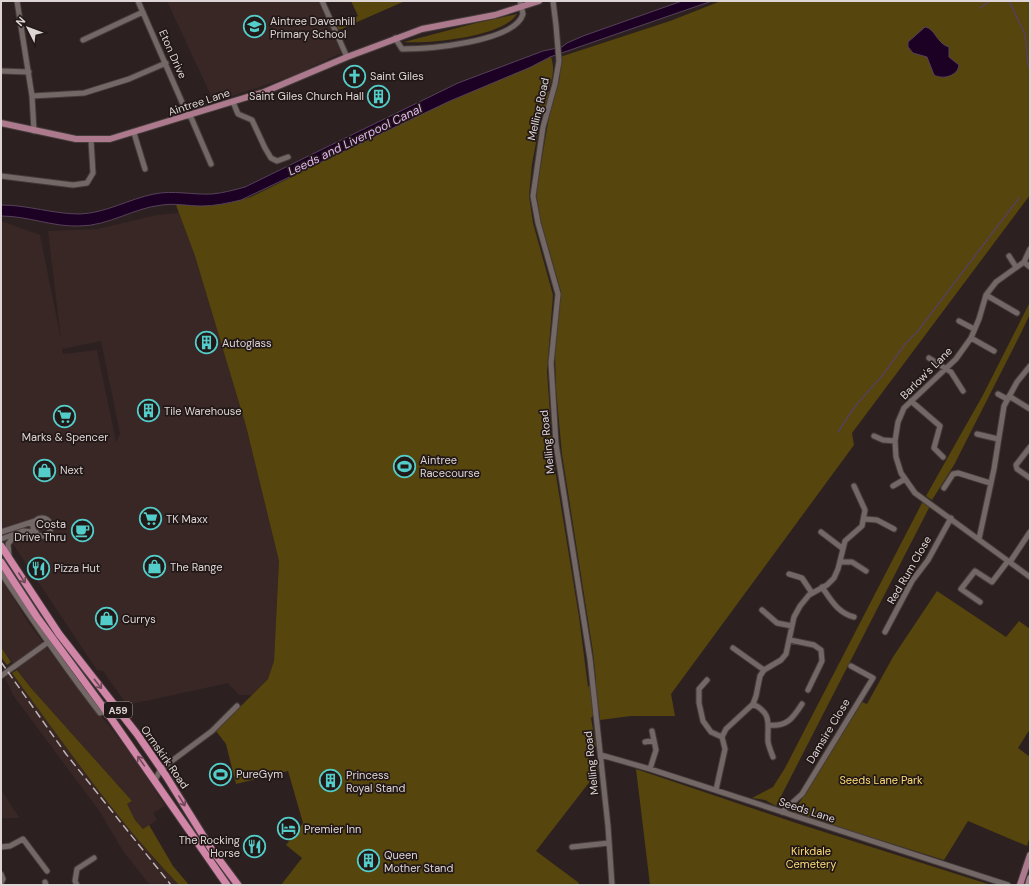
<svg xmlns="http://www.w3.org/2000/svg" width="1031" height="886" font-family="'DM Sans',sans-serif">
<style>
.built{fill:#392726;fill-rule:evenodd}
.green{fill:#56450c;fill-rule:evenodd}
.water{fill:#1c0124;stroke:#564159}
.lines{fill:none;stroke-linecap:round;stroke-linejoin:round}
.stream{stroke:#564159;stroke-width:1.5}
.minor-casing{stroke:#443c3b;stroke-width:7}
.major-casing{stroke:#443c3b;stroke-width:8}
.highway-casing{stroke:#443c3b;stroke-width:9}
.minor{stroke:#746866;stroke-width:5}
.major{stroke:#ac798d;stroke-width:6}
.highway{stroke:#d185a7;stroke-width:7}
.rail{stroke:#bcb4b4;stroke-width:1.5;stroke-dasharray:8 4;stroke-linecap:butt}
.oneway{stroke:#714958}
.labels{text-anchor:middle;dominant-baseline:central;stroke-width:3.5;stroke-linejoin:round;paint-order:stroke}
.shield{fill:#221817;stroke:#a69d9d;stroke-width:1}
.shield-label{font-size:10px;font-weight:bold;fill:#ded6d6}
.poi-label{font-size:11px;fill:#ded6d6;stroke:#221817;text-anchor:start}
.street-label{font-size:11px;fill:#ded6d6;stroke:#221817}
.park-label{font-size:11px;fill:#fddc75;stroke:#221817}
.water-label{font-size:12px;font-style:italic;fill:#e6b6f6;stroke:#221817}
</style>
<rect width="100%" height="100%" fill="#2c2120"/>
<path class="built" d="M167,1H318L341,53L295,75L214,102Z
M179,213L195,256L246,426L279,561L274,661L268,679L252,695H239L228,683L127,705L103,671L97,670L1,526V221L40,235L61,340L48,231L98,229L157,215ZM101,341L120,434L116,442L97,350L63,354L62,349Z
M1,579L30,625L97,714L102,717L130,752L165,806L153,813L157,820L143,829L135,820L127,804L132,801L31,688L1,647Z
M12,673L72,755L154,859L179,885H150L123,851L100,812L13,695L5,678Z
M1,789L14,810L20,818H1Z"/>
<path class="green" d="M351,1H405L339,30L336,25L358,16Z
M721,1H1030V195L852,433L854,445L671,694L675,716H631L600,720L599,709L591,718L596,746L588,750L590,760H596L598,771L536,851L579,883L578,885H281L302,858L286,845L303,823L288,771L236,784L226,744L216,731L268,679L274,661L279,561L246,426L195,256L176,205L229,203L251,197L415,116L551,57C555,69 553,79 547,92L556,90L560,77V57L670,21ZM550,111L536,193L541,222L561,292L555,354L556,389L562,454L593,652L596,680L588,687L579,617L553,457L547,371L553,295L533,223L529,196L532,164L541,116Z
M517,14C503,37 430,44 404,42L476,23Z
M1030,302V314L1021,333L954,465L932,500L926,496L983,395Z
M923,501L930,506L776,806L765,800L752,798L773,787L785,768Z
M937,591L1006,637L1019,621L1030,629V729L1018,748L1030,757V836L1027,846L968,821L944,860L793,813L862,702L867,704L893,657Z
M1,647L11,662L7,665L1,657Z
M17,670L31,688L132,801L127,804L135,820L143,829L149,825L173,866L189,885H179C117,821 65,745 12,673Z
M636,769L796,823L991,885H650Z"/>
<path class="water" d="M682,1H712L550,57L531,67L450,101L241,200C228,203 215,206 202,206C188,206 175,203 162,205C133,208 109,226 79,226C53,227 28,216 1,216V205C28,205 53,214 80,214C106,213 129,199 154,194C173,190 193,195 212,194C223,193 234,190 245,187L458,83L543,51L562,47L567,43L583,36Z
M925,27C935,28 937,44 949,47V57L959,65C958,76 943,80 934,75L927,57L913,53L908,47V42Z"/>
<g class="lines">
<path class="stream" d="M1009,1L1025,34L1028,65L1030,69
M980,8L990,1
M838,432L856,405L882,376L905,344L917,332L1019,198"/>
<defs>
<path id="minor" d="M17,1L32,96L34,131
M138,1L188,116
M322,1L347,57
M553,1L556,25L559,61L555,84L543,127L533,196L538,223L558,294L551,363L556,444L590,659L608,826L612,885
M395,38L402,49C428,49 515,42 523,14L520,1
M83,40L143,12
M1,71L29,72
M32,96L84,93L129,79L166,63
M233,102L238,114L252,120L265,148L271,158L277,161L288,157
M190,115L211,164
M134,133L145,169
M1,176L73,185L87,183L93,173L91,140
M1030,249L1024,262L996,282L986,295L979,319L971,338L956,359L904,408L898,422L895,441L896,457L901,473L915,493L1030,577
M1009,256L1016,267
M1024,262L1030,267
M986,295L1017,313
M959,321L974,329
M971,338L994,351
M929,358L951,372L963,391
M998,394L1007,399
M1009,396L1030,409
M911,401L940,426L934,448L943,457
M977,434L998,439
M874,436L883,440L895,441
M1030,447L1016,465L1017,469L1030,478
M893,486L905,479
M944,488L953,474L958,473L990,483
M33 527a9 9 0 1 1 18 0a9 9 0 1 1-18 0Z
M865,519L877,520L894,529
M1,532L35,521
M821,532L842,548
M1,539L23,531L36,532
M979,539L994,469L1004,406L1017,382L1030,366
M9,556L8,544L15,535
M840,562H852L866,571
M1010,562L1030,532
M1,573C33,621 65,668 100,713L106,711
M789,574L802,578L812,593
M822,587C831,600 838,613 854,617
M980,602L961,589L975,571L992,582L1008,561
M762,610L777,623L792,626
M885,632L912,581L928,560L951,518
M790,640L814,645L821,650L822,661L808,690
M733,648L764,670
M1,676L47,643
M707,680L699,689V703L703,721L711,732L722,737
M753,704C773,714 767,724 768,742C769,747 771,752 773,757
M769,725C787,727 793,718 802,704
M645,742L654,740
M601,755L650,769L1008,885
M650,769L656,750L652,731
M155,780L161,769L212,731L237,706
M716,790L725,749L722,737L726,729L753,704L756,696L760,676L764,670L781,660L786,654L794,617L800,606L809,595L827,585L834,578L838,569L845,541L862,526L865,510L854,486
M782,812L802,794L873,678L851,666
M1,847L10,846L23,839L47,871
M572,847L609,843
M1,874L3,879L1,883
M45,882L46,885
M77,885L75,881L77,869L94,858"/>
<path id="major" d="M1,123L76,139H110L264,92L347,57L422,29L495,15L539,1
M1020,885L1030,855
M1028,885L1030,878"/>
<path id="highway" d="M1,546L59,634L137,734L166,776L212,850L238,885
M1,562L37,617L106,711L227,885"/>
</defs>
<use href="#minor" class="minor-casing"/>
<use href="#major" class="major-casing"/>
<use href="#highway" class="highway-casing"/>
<use href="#minor" class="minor"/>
<use href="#major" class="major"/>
<use href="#highway" class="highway"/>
<path class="rail" d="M1,662L66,754L171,885"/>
</g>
<defs><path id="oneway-shaft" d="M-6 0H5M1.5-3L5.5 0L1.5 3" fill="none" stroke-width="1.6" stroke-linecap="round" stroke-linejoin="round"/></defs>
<g class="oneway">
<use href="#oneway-shaft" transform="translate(22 578) rotate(57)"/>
<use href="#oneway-shaft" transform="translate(98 684) rotate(52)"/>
<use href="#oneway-shaft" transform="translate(141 761) rotate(-125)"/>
<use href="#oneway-shaft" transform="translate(182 801) rotate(58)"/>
</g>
<defs>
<symbol id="school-ring" viewBox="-11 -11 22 22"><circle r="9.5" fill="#221817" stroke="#53cdc9" stroke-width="1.5"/><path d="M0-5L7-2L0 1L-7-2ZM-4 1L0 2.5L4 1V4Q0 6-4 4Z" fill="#53cdc9"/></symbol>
<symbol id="church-ring" viewBox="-11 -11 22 22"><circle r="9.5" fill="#221817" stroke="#53cdc9" stroke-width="1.5"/><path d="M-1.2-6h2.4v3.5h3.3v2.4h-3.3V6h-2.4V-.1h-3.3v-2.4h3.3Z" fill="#53cdc9"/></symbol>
<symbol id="building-ring" viewBox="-11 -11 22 22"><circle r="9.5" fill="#221817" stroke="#53cdc9" stroke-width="1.5"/><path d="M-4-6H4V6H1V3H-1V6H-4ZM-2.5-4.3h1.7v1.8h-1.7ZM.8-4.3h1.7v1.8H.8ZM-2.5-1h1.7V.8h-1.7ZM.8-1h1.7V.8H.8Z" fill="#53cdc9"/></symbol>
<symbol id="supermarket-ring" viewBox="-11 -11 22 22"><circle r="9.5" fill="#221817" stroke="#53cdc9" stroke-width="1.5"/><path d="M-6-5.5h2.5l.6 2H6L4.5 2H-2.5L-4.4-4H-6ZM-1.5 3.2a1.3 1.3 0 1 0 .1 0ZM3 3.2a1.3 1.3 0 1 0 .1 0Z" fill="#53cdc9"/></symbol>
<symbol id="stadium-ring" viewBox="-11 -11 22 22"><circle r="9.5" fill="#221817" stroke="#53cdc9" stroke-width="1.5"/><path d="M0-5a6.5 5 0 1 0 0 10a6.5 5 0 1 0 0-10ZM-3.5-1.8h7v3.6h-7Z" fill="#53cdc9"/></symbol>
<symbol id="shop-ring" viewBox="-11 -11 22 22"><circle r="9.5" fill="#221817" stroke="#53cdc9" stroke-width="1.5"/><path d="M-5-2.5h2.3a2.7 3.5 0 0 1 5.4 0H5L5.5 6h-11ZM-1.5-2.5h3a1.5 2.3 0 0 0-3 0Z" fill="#53cdc9"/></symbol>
<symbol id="cafe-ring" viewBox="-11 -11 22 22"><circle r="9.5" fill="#221817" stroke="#53cdc9" stroke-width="1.5"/><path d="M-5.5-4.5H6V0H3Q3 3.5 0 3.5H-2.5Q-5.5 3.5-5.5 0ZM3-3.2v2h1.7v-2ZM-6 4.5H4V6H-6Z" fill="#53cdc9"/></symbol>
<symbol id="restaurant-ring" viewBox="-11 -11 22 22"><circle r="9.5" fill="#221817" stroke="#53cdc9" stroke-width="1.5"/><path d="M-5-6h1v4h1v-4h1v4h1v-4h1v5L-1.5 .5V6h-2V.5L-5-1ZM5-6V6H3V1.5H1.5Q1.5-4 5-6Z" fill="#53cdc9"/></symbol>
<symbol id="hotel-ring" viewBox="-11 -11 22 22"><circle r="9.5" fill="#221817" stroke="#53cdc9" stroke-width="1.5"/><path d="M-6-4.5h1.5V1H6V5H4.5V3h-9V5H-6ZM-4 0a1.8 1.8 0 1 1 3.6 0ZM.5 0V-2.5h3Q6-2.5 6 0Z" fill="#53cdc9"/></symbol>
</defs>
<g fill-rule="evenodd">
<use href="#school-ring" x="242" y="14" width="25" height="25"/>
<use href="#church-ring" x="342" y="64" width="25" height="25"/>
<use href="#building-ring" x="366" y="84" width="25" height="25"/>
<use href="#building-ring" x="194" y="330" width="25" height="25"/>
<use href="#building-ring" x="136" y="398" width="25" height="25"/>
<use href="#supermarket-ring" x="52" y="404" width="25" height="25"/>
<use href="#stadium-ring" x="392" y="454" width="25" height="25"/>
<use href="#shop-ring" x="32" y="458" width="25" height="25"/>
<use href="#supermarket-ring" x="138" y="506" width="25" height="25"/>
<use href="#cafe-ring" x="70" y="518" width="25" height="25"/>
<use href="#shop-ring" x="142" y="554" width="25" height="25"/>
<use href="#restaurant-ring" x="26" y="556" width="25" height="25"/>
<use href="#shop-ring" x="94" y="606" width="25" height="25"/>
<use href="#stadium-ring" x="208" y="762" width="25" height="25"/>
<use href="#building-ring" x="318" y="768" width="25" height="25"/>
<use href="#hotel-ring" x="276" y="816" width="25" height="25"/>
<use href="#restaurant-ring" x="242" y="834" width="25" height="25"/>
<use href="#building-ring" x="356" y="848" width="25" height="25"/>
</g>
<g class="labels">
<rect class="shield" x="104" y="702" width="28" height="16" rx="3"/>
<g class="shield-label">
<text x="118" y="710">A59</text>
</g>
<g class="poi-label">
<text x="270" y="21">Aintree Davenhill<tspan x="270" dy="13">Primary School</tspan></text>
<text x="370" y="76">Saint Giles</text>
<text x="364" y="96" text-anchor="end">Saint Giles Church Hall</text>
<text x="222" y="343">Autoglass</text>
<text x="164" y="411">Tile Warehouse</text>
<text x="65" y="437" text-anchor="middle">Marks &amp; Spencer</text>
<text x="420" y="460">Aintree<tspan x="420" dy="13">Racecourse</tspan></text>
<text x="60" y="470">Next</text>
<text x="166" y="519">TK Maxx</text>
<text x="66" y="524" text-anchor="end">Costa<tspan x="66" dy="13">Drive Thru</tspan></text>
<text x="170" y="567">The Range</text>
<text x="54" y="568">Pizza Hut</text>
<text x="122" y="619">Currys</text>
<text x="236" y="774">PureGym</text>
<text x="346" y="775">Princess<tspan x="346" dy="13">Royal Stand</tspan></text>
<text x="304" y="829">Premier Inn</text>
<text x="240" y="840" text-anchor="end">The Rocking<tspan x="240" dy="13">Horse</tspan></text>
<text x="384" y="855">Queen<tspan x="384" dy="13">Mother Stand</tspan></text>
</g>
<g class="street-label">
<text transform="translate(173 54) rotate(66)">Eton Drive</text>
<text transform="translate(199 102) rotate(-18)">Aintree Lane</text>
<text transform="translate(538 109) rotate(-77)">Melling Road</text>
<text transform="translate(926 373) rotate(-45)">Barlow's Lane</text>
<text transform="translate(547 442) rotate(-96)">Melling Road</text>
<text transform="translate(909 570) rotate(-60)">Red Rum Close</text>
<text transform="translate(828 731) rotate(-59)">Damsire Close</text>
<text transform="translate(165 757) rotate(55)">Ormskirk Road</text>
<text transform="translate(591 763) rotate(-96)">Melling Road</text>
<text transform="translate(807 810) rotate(18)">Seeds Lane</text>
</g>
<g class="park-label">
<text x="881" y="780">Seeds Lane Park</text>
<text x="811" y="851">Kirkdale<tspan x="811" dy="13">Cemetery</tspan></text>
</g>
<g class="water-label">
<text transform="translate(355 140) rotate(-26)">Leeds and Liverpool Canal</text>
</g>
</g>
<rect width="1031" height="886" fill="none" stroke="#ded6d6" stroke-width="4"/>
<g transform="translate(28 28) rotate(312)" stroke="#221817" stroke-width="3" paint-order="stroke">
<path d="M0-3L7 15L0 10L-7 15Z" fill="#ded6d6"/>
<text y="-6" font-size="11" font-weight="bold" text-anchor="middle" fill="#ded6d6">N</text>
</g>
</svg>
